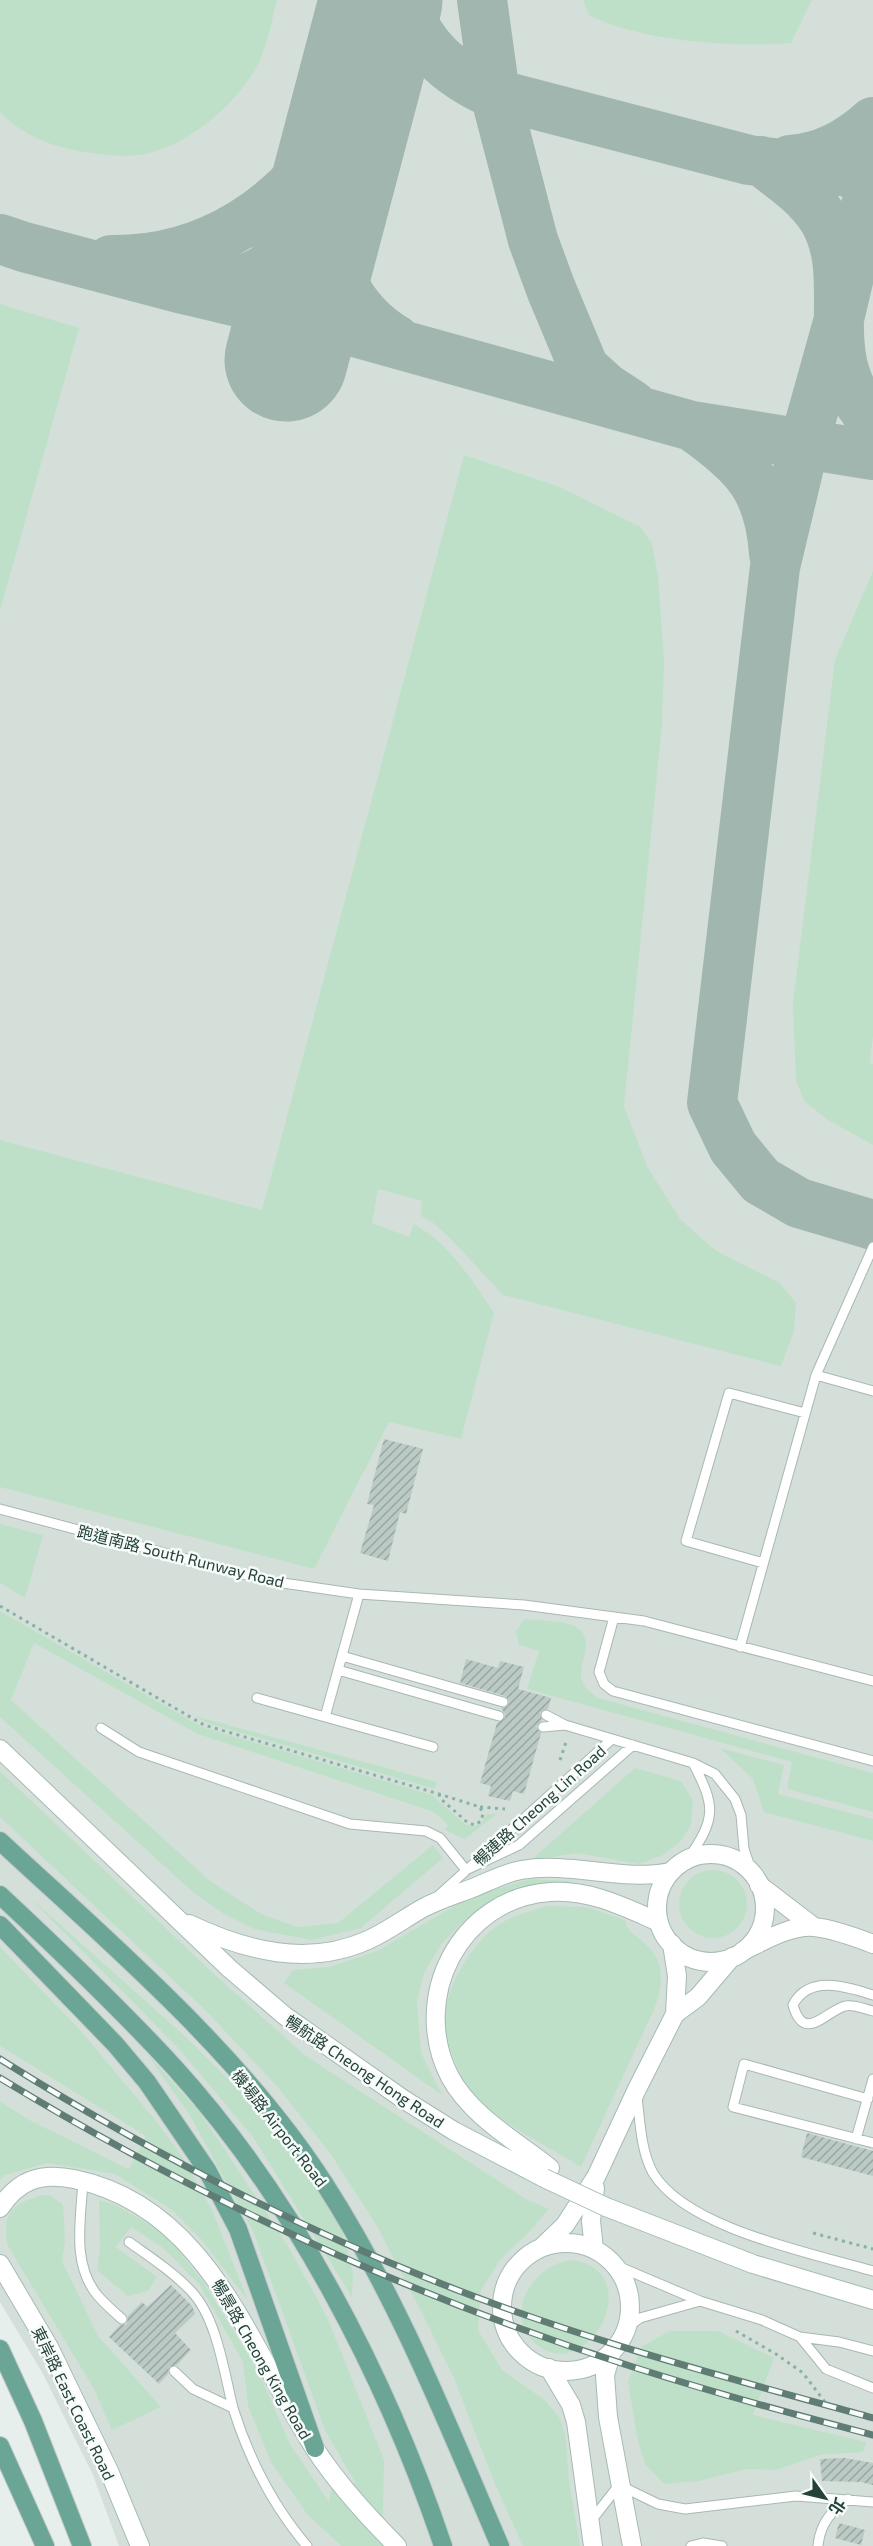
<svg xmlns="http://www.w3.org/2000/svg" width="873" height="2546" font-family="'Exo 2','Noto Sans TC',sans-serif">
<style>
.built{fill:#d4dfda}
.grass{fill:#bfe0c8}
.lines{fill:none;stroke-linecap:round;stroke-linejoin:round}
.taxiway{stroke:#a2b6b0;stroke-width:50}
.runway{stroke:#a2b6b0;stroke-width:123}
.building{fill:url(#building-hatch)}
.lane-casing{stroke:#a8b8b2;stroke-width:11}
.street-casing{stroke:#a8b8b2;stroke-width:20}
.secondary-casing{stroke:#a4bbb3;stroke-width:20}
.primary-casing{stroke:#c2cac8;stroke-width:20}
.path{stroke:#86b3a5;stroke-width:3;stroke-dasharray:3 4.5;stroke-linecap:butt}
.lane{stroke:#fff;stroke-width:9}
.street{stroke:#fff;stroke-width:18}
.secondary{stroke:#fff;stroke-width:18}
.primary{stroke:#6aa596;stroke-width:18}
.rail-casing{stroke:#5f7d75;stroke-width:7}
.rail{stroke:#f7fbf9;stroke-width:4.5;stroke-dasharray:14;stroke-linecap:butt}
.secondary-bridge-casing{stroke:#a4bbb3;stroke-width:20;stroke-linecap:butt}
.secondary-bridge{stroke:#fff;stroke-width:18}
.labels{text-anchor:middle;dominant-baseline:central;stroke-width:5;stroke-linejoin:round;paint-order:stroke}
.street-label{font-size:16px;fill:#24423a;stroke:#f7fbf9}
</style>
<defs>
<pattern id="building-hatch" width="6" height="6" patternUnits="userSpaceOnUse" patternTransform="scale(1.5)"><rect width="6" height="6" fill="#bbcac4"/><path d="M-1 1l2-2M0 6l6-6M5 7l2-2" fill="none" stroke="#98a6a0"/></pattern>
</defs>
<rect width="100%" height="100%" fill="#e6efeb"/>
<path class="built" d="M0,0H873V2546H119L93,2475L42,2372L0,2302Z"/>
<path class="grass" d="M0,0H277C271,23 267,49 255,70C232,108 185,148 140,155C122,157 103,155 85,152C55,148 21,135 0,112Z
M583,0H812L791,43C735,48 638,41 589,15Z
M0,304L79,328L0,611Z
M464,455L557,486L641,527L652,544L658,575L664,662L662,725L624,1107L648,1168L680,1219L715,1250L780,1283L796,1303L794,1331L781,1366L503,1295L450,1238L432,1222L421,1216L422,1201L378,1189L372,1223L409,1237L414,1224C450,1244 472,1280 494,1313L461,1439L389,1422L314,1569L0,1487V1140L262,1210Z
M873,571V1036L870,1063L873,1064V1145L828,1120L805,1102L796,1081L793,1003L835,660Z
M0,1524L43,1535L25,1598L0,1583Z
M0,1611L202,1727L432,1795L466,1825L475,1826L482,1822L485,1815L498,1813L465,1839L445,1830L448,1825L434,1812L198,1734L34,1643L11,1700L210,1881L261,1914L297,1927L338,1923L433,1845L443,1858L361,1928L311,1940L254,1929L224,1914L194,1893L0,1717Z
M524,1619C539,1621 559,1620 572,1625C597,1635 580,1660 581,1676C582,1687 590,1692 598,1698L873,1773V1812L787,1789L792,1762L527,1689L539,1651L519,1645L516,1632Z
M195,1716L437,1782L435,1789L207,1723Z
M720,1748L784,1765L778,1794L873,1819V1841L764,1812L753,1779Z
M635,1768L681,1781L693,1800L691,1825L682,1840L663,1855L639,1864L577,1853L530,1861Z
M0,1771L216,1976L306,2056L526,2199L549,2209L530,2231L500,2260L481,2290L478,2330L502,2370L545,2400L559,2417L565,2433L569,2480L580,2546H523L495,2484L453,2376L422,2313L377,2226L330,2153L275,2084L206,2011L0,1817Z
M679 1904a34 34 0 1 1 68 0a34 34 0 1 1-68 0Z
M531,1879L572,1881L570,1885L530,1886L498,1897L467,1918L442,1943L424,1973L417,2001L421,2053L442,2095L284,1983L293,1970L329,1967L377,1951L458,1904L489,1891Z
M27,1895L187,2038L256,2107L308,2174L341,2225L353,2275L352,2297L253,2137L180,2050Z
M546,1906L586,1907L625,1920C628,1932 633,1933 642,1941C665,1959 664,1981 655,2007L581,2167C543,2143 494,2122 467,2085C458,2073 446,2040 445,2025C442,1991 474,1938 503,1922C516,1915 532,1911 546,1906Z
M0,1947L81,2031L157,2122L183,2158L213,2212L248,2301L201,2239L172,2210L115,2174L47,2163L5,2175L0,2180V2101L29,2120L129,2169L146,2136L0,2046Z
M147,2054L197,2109L227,2153L288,2246L327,2317L384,2460L383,2513L386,2546H341L307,2514L271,2462L248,2406L243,2362L199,2284L163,2248L131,2227L116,2247L157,2277L148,2291L128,2296L97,2270L100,2249L99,2200L114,2204L163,2232L203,2281L258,2371L290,2444L329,2502L333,2474L356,2484L325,2430L253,2231L189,2114Z
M43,2195H50L63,2205L65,2241L62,2261L98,2336L161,2407L112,2430L94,2389L8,2246C1,2213 13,2203 43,2195Z
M573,2260C650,2272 586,2389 535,2343C502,2313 534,2263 573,2260Z
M670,2331H718L774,2358L753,2415L866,2442L863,2452L820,2455L776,2470L747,2469L699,2481L664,2484L645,2464L637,2437L628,2381L642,2346Z"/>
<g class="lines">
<path class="taxiway" d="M404,0C418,47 451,75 495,94L749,160L873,175
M482,0L495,94L533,240L551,289L584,368L606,388L632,405
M346,133C341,163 332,194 331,224C328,272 356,316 396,340
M790,160C822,158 850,143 873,122
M761,161C784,178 810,196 824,220C853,270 827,331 848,382C854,397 863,409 873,421
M873,176L839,319L806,437L775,567L712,1103L733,1147L761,1181L799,1203L873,1225
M0,239L24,247L183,289L297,316L692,426L873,455
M111,260C208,261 287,208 337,127C346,113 352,97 360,82
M196,288C260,286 311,249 330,187
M695,428C746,464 770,489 774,554"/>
<path class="runway" d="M286,360L381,0"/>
</g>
<path class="building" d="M384,1439L423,1449L406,1514L400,1512L388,1561L360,1553L374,1505L367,1504Z
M466,1659L498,1668L500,1661L524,1667L518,1689L551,1698L548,1709L540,1712L542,1720L536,1727L541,1733L524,1794L513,1791L510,1801L488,1796L491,1786L480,1783L497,1723L505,1718V1714L501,1708L508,1706L509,1700L505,1696L460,1683Z
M807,2133L873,2151V2176L801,2157Z
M171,2285L192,2306L195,2314L175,2333L191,2350L177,2365L169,2367L168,2374L159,2384L109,2337L120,2325L127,2324L128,2316L142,2302L147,2307Z
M844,2458L873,2463V2485L861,2482L822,2481L820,2459Z
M839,2523L865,2530L861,2545L835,2538Z"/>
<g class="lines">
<defs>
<path id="lane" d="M816,1375L873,1391
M0,1509L269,1581L359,1594L524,1605L644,1621L873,1681
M763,1563L686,1541L729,1393L805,1413
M614,1617L599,1672L604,1684L613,1691L873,1761
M740,1647L816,1375L873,1247
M342,1656L503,1702
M338,1670L499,1716
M257,1698L433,1747
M546,1715L565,1725L693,1763L715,1774L735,1799L741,1815L744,1849L753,1876
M325,1717L359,1594
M543,1727L565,1725
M101,1728L139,1752L350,1824L426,1831L440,1838L466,1870L519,1845L633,1745
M688,1859C716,1818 716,1807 693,1763
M439,1895L612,1739
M873,1995C847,1987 809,1974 793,2005C804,2044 826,2011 845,2006C854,2004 864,2009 873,2011
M637,2097C640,2121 641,2152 653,2173C687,2229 812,2253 873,2271
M868,2099L744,2064L733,2107L873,2143
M856,2139L873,2079
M83,2181C81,2219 71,2264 98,2296C105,2304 114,2312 122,2319
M129,2242C150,2257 173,2272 191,2291C217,2318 224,2372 233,2408
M615,2265L700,2301L762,2320L800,2337L839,2342L873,2351
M626,2328L640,2318L700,2301
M800,2337L826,2369L873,2388
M174,2371L193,2389L233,2408C249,2459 272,2505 307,2546
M591,2521L619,2485L658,2504L685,2509L796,2496L873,2502
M691,2546L703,2543L722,2546
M818,2546C820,2524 831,2511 848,2499"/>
<path id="street" d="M759,1885L814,1927
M743,1951C764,1941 790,1925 814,1927C833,1929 855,1937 873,1944"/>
<path id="secondary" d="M0,1749L230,1969L285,2016L403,2099L454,2131L544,2178
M657 1908a54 54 0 1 1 108 0a54 54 0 1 1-108 0Z
M189,1924C246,1951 308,1967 368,1940C388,1931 405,1918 423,1908C438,1900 454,1895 470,1889C486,1883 504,1873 521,1870C571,1861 620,1882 670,1872
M672,1944L677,1976L675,2014
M550,2168C516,2141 471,2116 450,2077C409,1998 460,1898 550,1892C589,1889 624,1907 659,1922
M606,2207L753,2264L873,2300
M0,2208C18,2180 41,2172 74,2179C209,2207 249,2348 315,2449C338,2484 367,2516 397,2546
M502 2307a64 64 0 1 1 128 0a64 64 0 1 1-128 0Z
M542,2247L565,2225L596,2177L637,2089L675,2014L698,1997L732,1957
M594,2249L591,2221L595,2188
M0,2264L49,2347L109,2471L140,2546
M612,2351L605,2375L608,2417L632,2546
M549,2368L571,2405L576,2422L593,2546"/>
<path id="primary" d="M0,1841C112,1945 241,2054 324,2183C397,2296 447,2423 500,2546
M0,1895C59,1950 119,2007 174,2067C294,2199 386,2377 443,2546
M0,1925L115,2044L147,2082L207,2170L238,2229L315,2448
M0,2349L33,2421L82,2546
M0,2446L45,2546"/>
</defs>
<use href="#lane" class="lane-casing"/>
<use href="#street" class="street-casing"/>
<use href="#secondary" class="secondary-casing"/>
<use href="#primary" class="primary-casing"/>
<path class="path" d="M0,1606L204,1725L439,1794L480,1807L483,1814L481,1821L475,1825L468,1823L440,1798L439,1794
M560,1760L567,1739
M480,1807L505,1809
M813,2233L873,2249
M736,2331L776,2354L803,2373L825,2402"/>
<use href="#lane" class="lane"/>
<use href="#street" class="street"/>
<use href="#secondary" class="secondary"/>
<use href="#primary" class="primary"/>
<defs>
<path id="rail" d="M0,2059C137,2145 282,2220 432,2280C575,2338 725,2377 873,2418
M0,2078C197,2198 410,2296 630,2366C711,2392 792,2414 873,2435"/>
</defs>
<use href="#rail" class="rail-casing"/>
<use href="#rail" class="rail"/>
<defs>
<path id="secondary-bridge" d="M544,2178L606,2207"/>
</defs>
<use href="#secondary-bridge" class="secondary-bridge-casing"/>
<use href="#secondary-bridge" class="secondary-bridge"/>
</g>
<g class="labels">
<g class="street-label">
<text transform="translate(181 1556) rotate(14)">跑道南路 South Runway Road</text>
<text transform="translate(539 1805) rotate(-42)">暢連路 Cheong Lin Road</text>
<text transform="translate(365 2071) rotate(34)">暢航路 Cheong Hong Road</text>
<text transform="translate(280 2128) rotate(52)">機場路 Airport Road</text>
<text transform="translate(262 2359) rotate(60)">暢景路 Cheong King Road</text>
<text transform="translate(74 2403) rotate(64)">東岸路 East Coast Road</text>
</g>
</g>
<g transform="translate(825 2498) rotate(124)" stroke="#f7fbf9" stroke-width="4.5" paint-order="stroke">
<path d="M0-4.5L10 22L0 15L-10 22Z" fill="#24423a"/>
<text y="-9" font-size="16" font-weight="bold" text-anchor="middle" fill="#24423a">北</text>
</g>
</svg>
